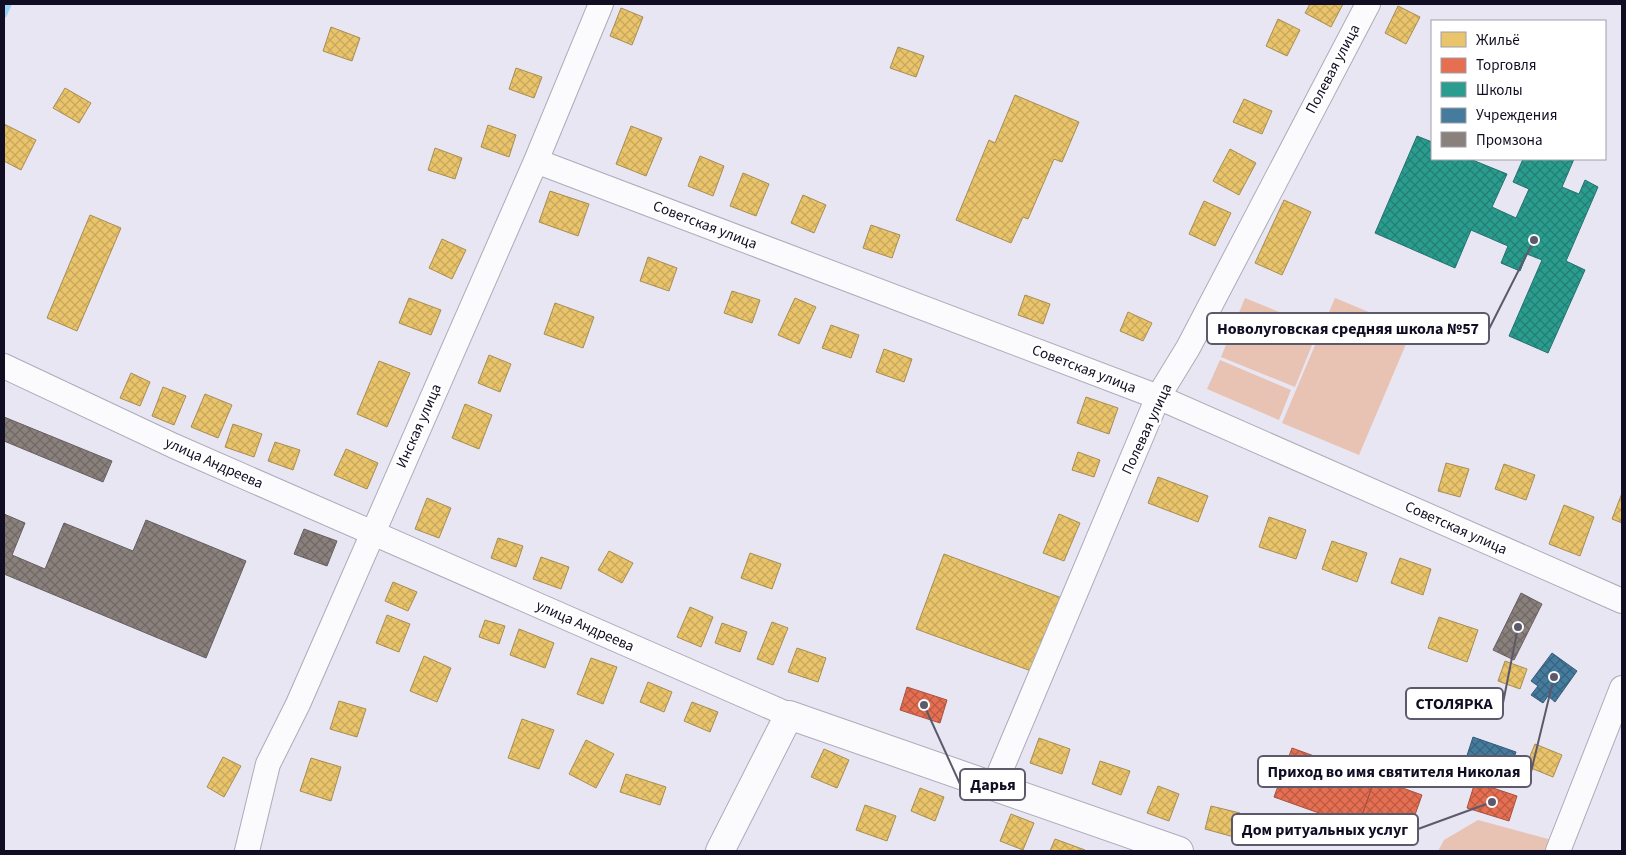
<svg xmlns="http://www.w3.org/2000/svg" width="1626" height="855" font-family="'Source Sans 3',sans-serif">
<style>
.park{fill:#e8c3b3}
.homes{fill:url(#homes-cross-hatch);stroke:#a88d54}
.shops{fill:url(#shops-cross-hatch);stroke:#a75243}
.schools{fill:url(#schools-cross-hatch);stroke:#22726e}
.public{fill:url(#public-cross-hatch);stroke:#355a78}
.industry{fill:url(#industry-cross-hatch);stroke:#665e61}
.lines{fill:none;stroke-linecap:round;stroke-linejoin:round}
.stream{stroke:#97d4f6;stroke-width:5.5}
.minor-casing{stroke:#adabba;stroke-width:26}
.major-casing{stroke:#adabba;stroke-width:30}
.minor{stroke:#fbfbfd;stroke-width:24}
.major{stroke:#fbfbfd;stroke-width:28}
.labels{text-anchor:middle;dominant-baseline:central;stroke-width:5;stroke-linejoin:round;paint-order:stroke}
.street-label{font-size:15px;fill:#110d22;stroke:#fff}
.leader{fill:none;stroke:#5c596b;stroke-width:2}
.callout-dot{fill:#5c596b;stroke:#fff;stroke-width:2}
.callout{fill:#fff;stroke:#5c596b;stroke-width:2}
.callout-label{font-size:16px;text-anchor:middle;font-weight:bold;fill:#110d22}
</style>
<defs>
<pattern id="homes-cross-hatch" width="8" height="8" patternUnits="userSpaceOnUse" patternTransform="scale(1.25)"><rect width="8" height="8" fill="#e9c46a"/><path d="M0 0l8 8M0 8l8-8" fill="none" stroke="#c7a75c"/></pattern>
<pattern id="shops-cross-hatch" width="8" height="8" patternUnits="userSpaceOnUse" patternTransform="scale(1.25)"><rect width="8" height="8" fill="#e76f51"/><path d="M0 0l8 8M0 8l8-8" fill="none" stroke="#ba5a43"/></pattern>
<pattern id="schools-cross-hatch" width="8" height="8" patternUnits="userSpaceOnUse" patternTransform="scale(1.25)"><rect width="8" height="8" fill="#2a9d8f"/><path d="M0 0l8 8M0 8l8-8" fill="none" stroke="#237e74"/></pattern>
<pattern id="public-cross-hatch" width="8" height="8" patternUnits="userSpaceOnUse" patternTransform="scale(1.25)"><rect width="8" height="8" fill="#457b9d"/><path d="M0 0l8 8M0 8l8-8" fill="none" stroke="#386380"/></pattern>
<pattern id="industry-cross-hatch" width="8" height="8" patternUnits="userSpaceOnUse" patternTransform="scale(1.25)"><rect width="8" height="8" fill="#8a817c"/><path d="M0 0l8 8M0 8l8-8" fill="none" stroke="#6f6865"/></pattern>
</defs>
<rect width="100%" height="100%" fill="#e7e6f2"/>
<path class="park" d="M1245,298L1319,328L1295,387L1221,357Z
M1335,298L1412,330L1359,455L1282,423Z
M1220,360L1291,390L1279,420L1207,389Z
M1478,820L1556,841L1552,851H1438L1444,840Z"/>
<path class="homes" d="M1310,4H1343L1331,27L1305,13Z
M1398,6L1420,17L1406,44L1385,33Z
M621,8L643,17L632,45L610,36Z
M1278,19L1300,30L1287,56L1266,46Z
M331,27L360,38L352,61L323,51Z
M898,47L924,56L916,77L890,68Z
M516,68L542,77L534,98L509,89Z
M65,88L91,103L79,123L53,108Z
M1015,95L1079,122L1062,162L1054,159L1028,219L1023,217L1011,243L956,220L989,140L995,143Z
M1244,99L1272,111L1262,134L1233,122Z
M4,124L36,140L21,170L4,161Z
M488,125L516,135L509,157L481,147Z
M631,126L662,138L646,176L616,164Z
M435,148L462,158L455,179L428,170Z
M1230,149L1256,163L1239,195L1213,181Z
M700,156L724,166L713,196L688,186Z
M743,173L769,184L756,216L730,206Z
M550,191L589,204L578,236L539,222Z
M803,195L826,205L814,233L791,223Z
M1284,200L1311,212L1282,275L1255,263Z
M1204,201L1231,213L1215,246L1189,234Z
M90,215L121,228L77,331L47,318Z
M871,225L900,235L892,258L863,248Z
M442,239L466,250L452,279L429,268Z
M648,257L677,268L669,291L640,281Z
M732,291L760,300L752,323L724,313Z
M1025,295L1050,304L1043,324L1018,315Z
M409,298L441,310L431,335L399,323Z
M795,298L816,307L799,344L778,335Z
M555,303L594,317L583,348L544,334Z
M1128,312L1152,323L1143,341L1120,331Z
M831,325L859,335L851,358L822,348Z
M884,349L912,359L904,382L876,372Z
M489,355L511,364L500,392L478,383Z
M379,361L410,373L387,427L357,414Z
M131,373L150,382L140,406L120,398Z
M163,387L186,396L174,425L152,416Z
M205,394L232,405L218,438L191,427Z
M1086,397L1118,408L1109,434L1077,423Z
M465,404L492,415L479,449L452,438Z
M233,424L262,434L254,457L225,447Z
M275,442L300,450L293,470L268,461Z
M346,449L378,463L367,489L334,475Z
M1078,452L1100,460L1094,477L1072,470Z
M1446,463L1469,469L1460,497L1438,491Z
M1504,464L1535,475L1526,500L1495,489Z
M1158,477L1208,496L1198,522L1148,503Z
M1622,493V523L1612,519Z
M427,498L451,508L439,538L415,529Z
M1564,505L1594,517L1580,556L1549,544Z
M1059,514L1080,523L1064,561L1043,553Z
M1269,517L1306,530L1296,559L1259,547Z
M498,538L523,546L516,567L491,558Z
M1332,541L1367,553L1357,582L1322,569Z
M609,551L633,563L622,583L598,570Z
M750,553L781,564L772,589L741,578Z
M944,554L1062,598L1034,672L916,629Z
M541,557L569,567L561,589L533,579Z
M1400,558L1431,569L1423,595L1391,583Z
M393,582L417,592L408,611L385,601Z
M690,607L713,617L701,647L677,637Z
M387,615L410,624L399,652L376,643Z
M1439,617L1478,630L1467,662L1428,648Z
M485,620L505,626L499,644L479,637Z
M772,622L788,628L773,665L757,659Z
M722,623L747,632L740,652L715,643Z
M519,629L554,643L545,668L510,655Z
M797,648L826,658L818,682L788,672Z
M424,656L451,668L437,702L410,691Z
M591,658L617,667L603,704L577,694Z
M1505,661L1527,669L1520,689L1498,681Z
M648,682L672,692L664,712L640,702Z
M339,701L366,709L357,737L330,729Z
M692,702L718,712L710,732L684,721Z
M522,719L554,730L539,769L508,758Z
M1039,738L1070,749L1062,774L1030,763Z
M586,740L614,754L596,788L569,774Z
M1535,744L1562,755L1553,777L1526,766Z
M824,749L849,760L837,788L811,777Z
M223,757L241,766L224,797L207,787Z
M311,758L341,767L331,801L300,791Z
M1100,761L1130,771L1121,795L1092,784Z
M626,774L666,787L660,805L620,792Z
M1158,786L1179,794L1169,821L1147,813Z
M920,788L944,797L935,821L911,811Z
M865,805L896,816L887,841L856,830Z
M1211,806L1240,813L1234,837L1205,829Z
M1011,814L1034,823L1023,850L1000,841Z
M1055,839L1085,850L1084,851H1050Z"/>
<path class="shops" d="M907,687L947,700L940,723L900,710Z
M1292,748L1375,778L1358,827L1274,797Z
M1375,778L1422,795L1405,843L1358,827Z
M1475,782L1517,796L1509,821L1467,808Z"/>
<path class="schools" d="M1417,136L1432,142V159H1470L1507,174L1492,207L1516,218L1529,189L1513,182L1523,159H1574L1562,187L1579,194L1585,180L1598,187L1566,261L1585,270L1548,353L1509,336L1542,260L1527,254L1520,271L1501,263L1508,246L1471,230L1455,268L1375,233Z"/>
<path class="public" d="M1552,653L1577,671L1555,702L1548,696L1543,703L1531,695L1538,686L1531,681Z
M1473,737L1516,752L1504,785L1462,771Z"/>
<path class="industry" d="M4,417L112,461L103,482L4,441Z
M4,514L25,523L12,555L45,569L64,523L133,551L146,520L246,561L206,658L4,574Z
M304,529L337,541L327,566L294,554Z
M1521,593L1542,604L1514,660L1493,650Z"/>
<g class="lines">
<path class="stream" d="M4,15L9,4"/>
<defs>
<path id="minor" d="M536,161L1158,397L1622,601
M4,366L174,446L789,715
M994,786L1158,397L1188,348L1368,4
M247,851L268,764L298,704L536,161L601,4
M1558,851L1622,688"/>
<path id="major" d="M720,851L789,715L1179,851"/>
</defs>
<use href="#minor" class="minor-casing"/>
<use href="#major" class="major-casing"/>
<use href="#minor" class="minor"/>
<use href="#major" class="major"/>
</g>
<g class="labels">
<g class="street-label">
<text transform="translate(1333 69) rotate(-62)">Полевая улица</text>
<text transform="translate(705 225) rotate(21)">Советская улица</text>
<text transform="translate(1084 369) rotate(21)">Советская улица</text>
<text transform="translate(419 426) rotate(-66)">Инская улица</text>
<text transform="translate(1147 429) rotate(-65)">Полевая улица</text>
<text transform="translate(214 463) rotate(24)">улица Андреева</text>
<text transform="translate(1456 528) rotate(24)">Советская улица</text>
<text transform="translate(585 626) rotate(24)">улица Андреева</text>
</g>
</g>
<path class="leader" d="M1534 240L1489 329M1518 627L1503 703M1554 677L1531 772M924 705L960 784M1492 802L1418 829"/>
<g class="callout-dot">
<circle cx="1534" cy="240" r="5"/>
<circle cx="1518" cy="627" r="5"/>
<circle cx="1554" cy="677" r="5"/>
<circle cx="924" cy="705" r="5"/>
<circle cx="1492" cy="802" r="5"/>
</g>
<g class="callout">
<rect x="1207" y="313" width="282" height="31" rx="5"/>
<rect x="1406" y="688" width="97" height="31" rx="5"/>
<rect x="1258" y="756" width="273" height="31" rx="5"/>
<rect x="960" y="769" width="65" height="31" rx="5"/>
<rect x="1232" y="814" width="186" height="31" rx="5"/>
</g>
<g class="callout-label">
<text x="1348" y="334">Новолуговская средняя школа №57</text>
<text x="1454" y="709">СТОЛЯРКА</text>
<text x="1394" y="777">Приход во имя святителя Николая</text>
<text x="993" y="790">Дарья</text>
<text x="1325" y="835">Дом ритуальных услуг</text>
</g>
<rect width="1626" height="855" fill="none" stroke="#110d22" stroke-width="10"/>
<rect x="1431" y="20" width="175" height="140" fill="#ffffff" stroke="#a09ea7"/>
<rect x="1441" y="32" width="25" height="15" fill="#e9c46a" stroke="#a09ea7"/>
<text x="1476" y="45" font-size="15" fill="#110d22">Жильё</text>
<rect x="1441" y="58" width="25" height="15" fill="#e76f51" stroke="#a09ea7"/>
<text x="1476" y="70" font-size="15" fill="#110d22">Торговля</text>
<rect x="1441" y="82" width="25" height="15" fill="#2a9d8f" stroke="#a09ea7"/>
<text x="1476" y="95" font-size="15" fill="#110d22">Школы</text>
<rect x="1441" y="108" width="25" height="15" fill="#457b9d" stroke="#a09ea7"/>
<text x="1476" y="120" font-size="15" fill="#110d22">Учреждения</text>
<rect x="1441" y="132" width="25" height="15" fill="#8a817c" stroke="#a09ea7"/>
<text x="1476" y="145" font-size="15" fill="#110d22">Промзона</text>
</svg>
